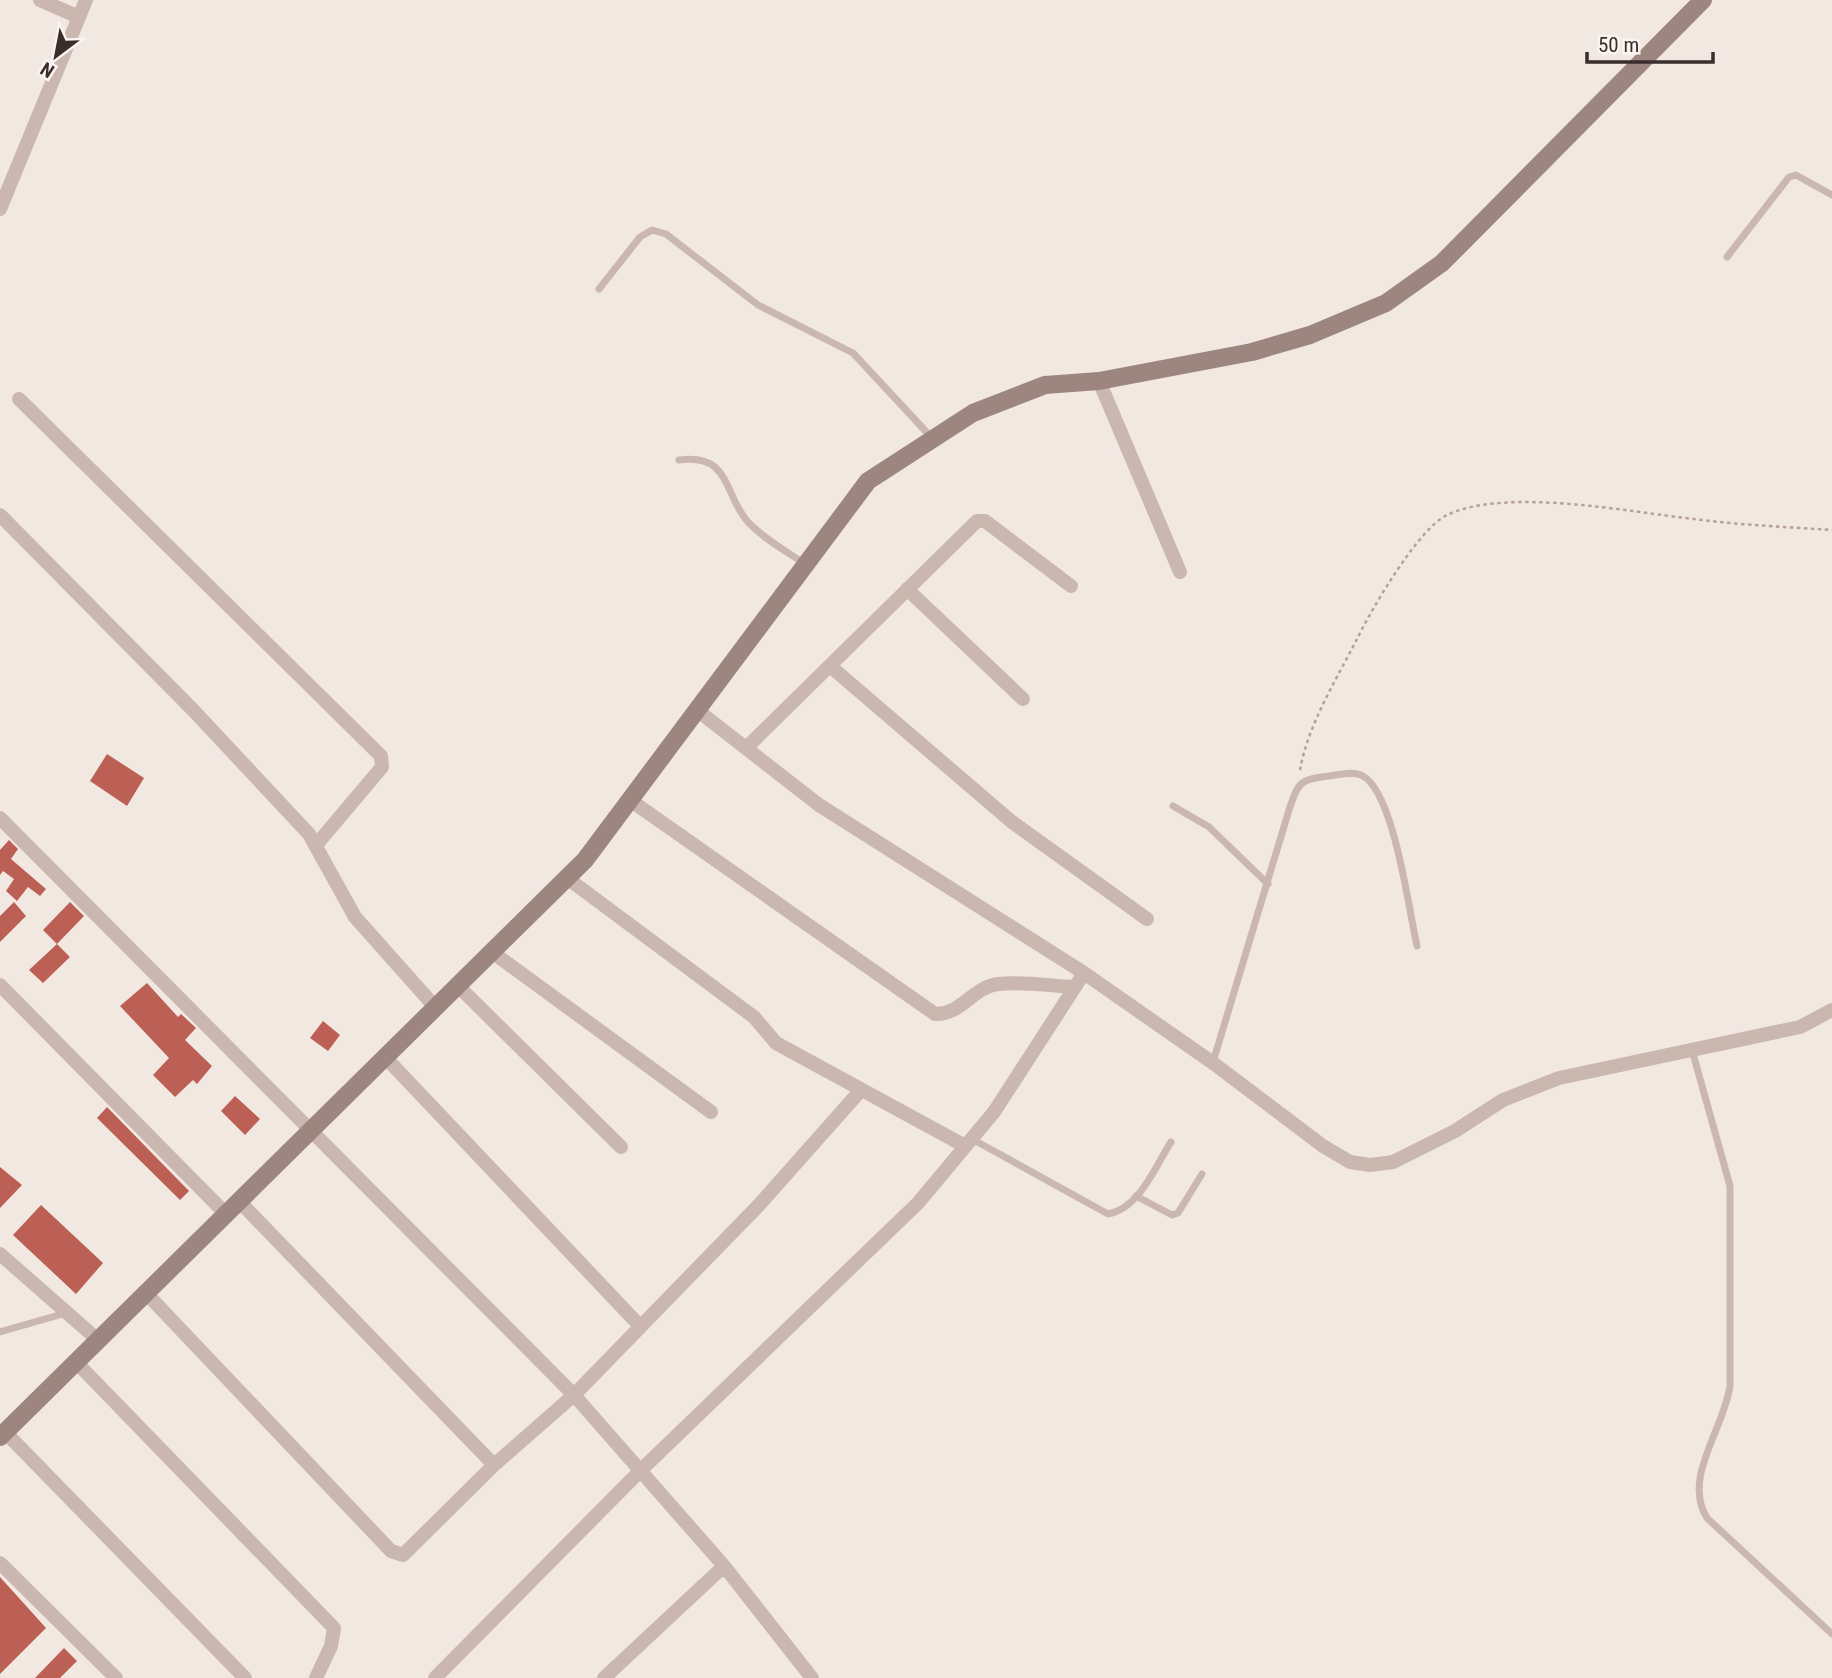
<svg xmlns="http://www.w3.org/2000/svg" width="1832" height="1678" font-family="'Roboto Condensed',sans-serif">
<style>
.building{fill:#bc6056}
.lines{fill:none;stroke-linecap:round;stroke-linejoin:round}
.path{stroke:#b6a199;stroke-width:2.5;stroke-dasharray:3.5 3.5;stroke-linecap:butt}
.service{stroke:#cab7af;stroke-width:7}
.minor{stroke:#cab7af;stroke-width:14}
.secondary{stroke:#9d8680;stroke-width:18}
</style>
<rect width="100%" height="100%" fill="#f2e8e2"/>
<path class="building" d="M107,754L144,778L127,806L90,781Z
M9,840L18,849L11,859L46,889L40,896L28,887L17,901L6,891L14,879L3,871L0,875V850Z
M14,902L26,916L0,942V916Z
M70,902L84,916L57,944L43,930Z
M57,944L70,957L43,983L29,970Z
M147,983L178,1017L181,1014L196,1028L185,1040L212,1066L197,1084L193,1080L175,1097L153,1075L169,1058L120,1006Z
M323,1021L340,1035L328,1051L310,1038Z
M235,1096L260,1119L245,1135L221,1111Z
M107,1107L189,1191L180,1200L97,1118Z
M0,1167L22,1185L0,1208Z
M41,1205L103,1263L76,1294L13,1235Z
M0,1577L46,1628L0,1674Z
M64,1648L77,1661L60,1678H35Z"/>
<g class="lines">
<path class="path" d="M1300,770C1308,725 1336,680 1357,639C1371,610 1418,529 1447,515C1506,487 1629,512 1694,519C1740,525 1786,527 1832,530"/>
<path class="service" d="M1727,257L1789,177L1796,175L1832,195
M599,289L640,237L652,230L666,234L758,305L853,353L932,438
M679,460C731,453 723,494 748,522C764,539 786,551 805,564
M1173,806L1209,827L1268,884
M1692,1050L1730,1186V1386C1724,1429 1682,1478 1707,1518L1832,1634
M1213,1062L1289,810C1299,781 1299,780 1329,776C1339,775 1351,771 1361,775C1394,789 1409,912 1417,946
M972,1139L1108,1214C1139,1209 1155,1167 1171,1142
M1136,1196L1172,1215L1178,1213L1202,1174
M0,1332L66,1313"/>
<path class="minor" d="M40,0L79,17
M0,209L86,0
M1099,381L1180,572
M19,399L381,756L382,767L317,844
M0,515L194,711L309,834L355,917L436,1008
M907,589L1023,699
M830,666L1012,822L1147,919
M697,710L819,805L1084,973L1213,1063L1323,1146L1350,1162L1370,1165L1393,1162L1455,1131L1503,1100L1559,1078L1800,1027L1832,1010
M746,748L977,521H985L1071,586
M630,800L935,1014C961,1015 973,987 998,984C1022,981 1050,986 1075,987
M0,818L574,1395L724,1566L812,1678
M567,878L754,1017L776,1043L965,1146
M492,952L711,1112
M0,985L226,1214
M458,986L621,1147
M386,1058L639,1325
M239,1201L494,1465
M0,1254L98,1340
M146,1293L391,1551L403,1555L494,1465L574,1395L758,1206L861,1090
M76,1362L334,1628L331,1646L316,1678
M5,1432L245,1678
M0,1563L116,1678
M435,1678L640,1471L918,1203L994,1112L1084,973
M604,1678L724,1566"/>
<path class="secondary" d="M0,1437L585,860L868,481L973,413L1045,385L1099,381L1252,352L1310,335L1386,303L1442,263L1703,0"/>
</g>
<g transform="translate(56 56) rotate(212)" stroke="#faf3ef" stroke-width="5" paint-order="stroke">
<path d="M0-5L12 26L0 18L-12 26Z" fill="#392e2c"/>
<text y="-10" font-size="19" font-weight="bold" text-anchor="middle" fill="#392e2c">N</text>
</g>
<path d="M1587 52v10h126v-10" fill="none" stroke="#392e2c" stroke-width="3.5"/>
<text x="1598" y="52" font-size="21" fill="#392e2c" stroke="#faf3ef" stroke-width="5" paint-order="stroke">50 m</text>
</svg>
